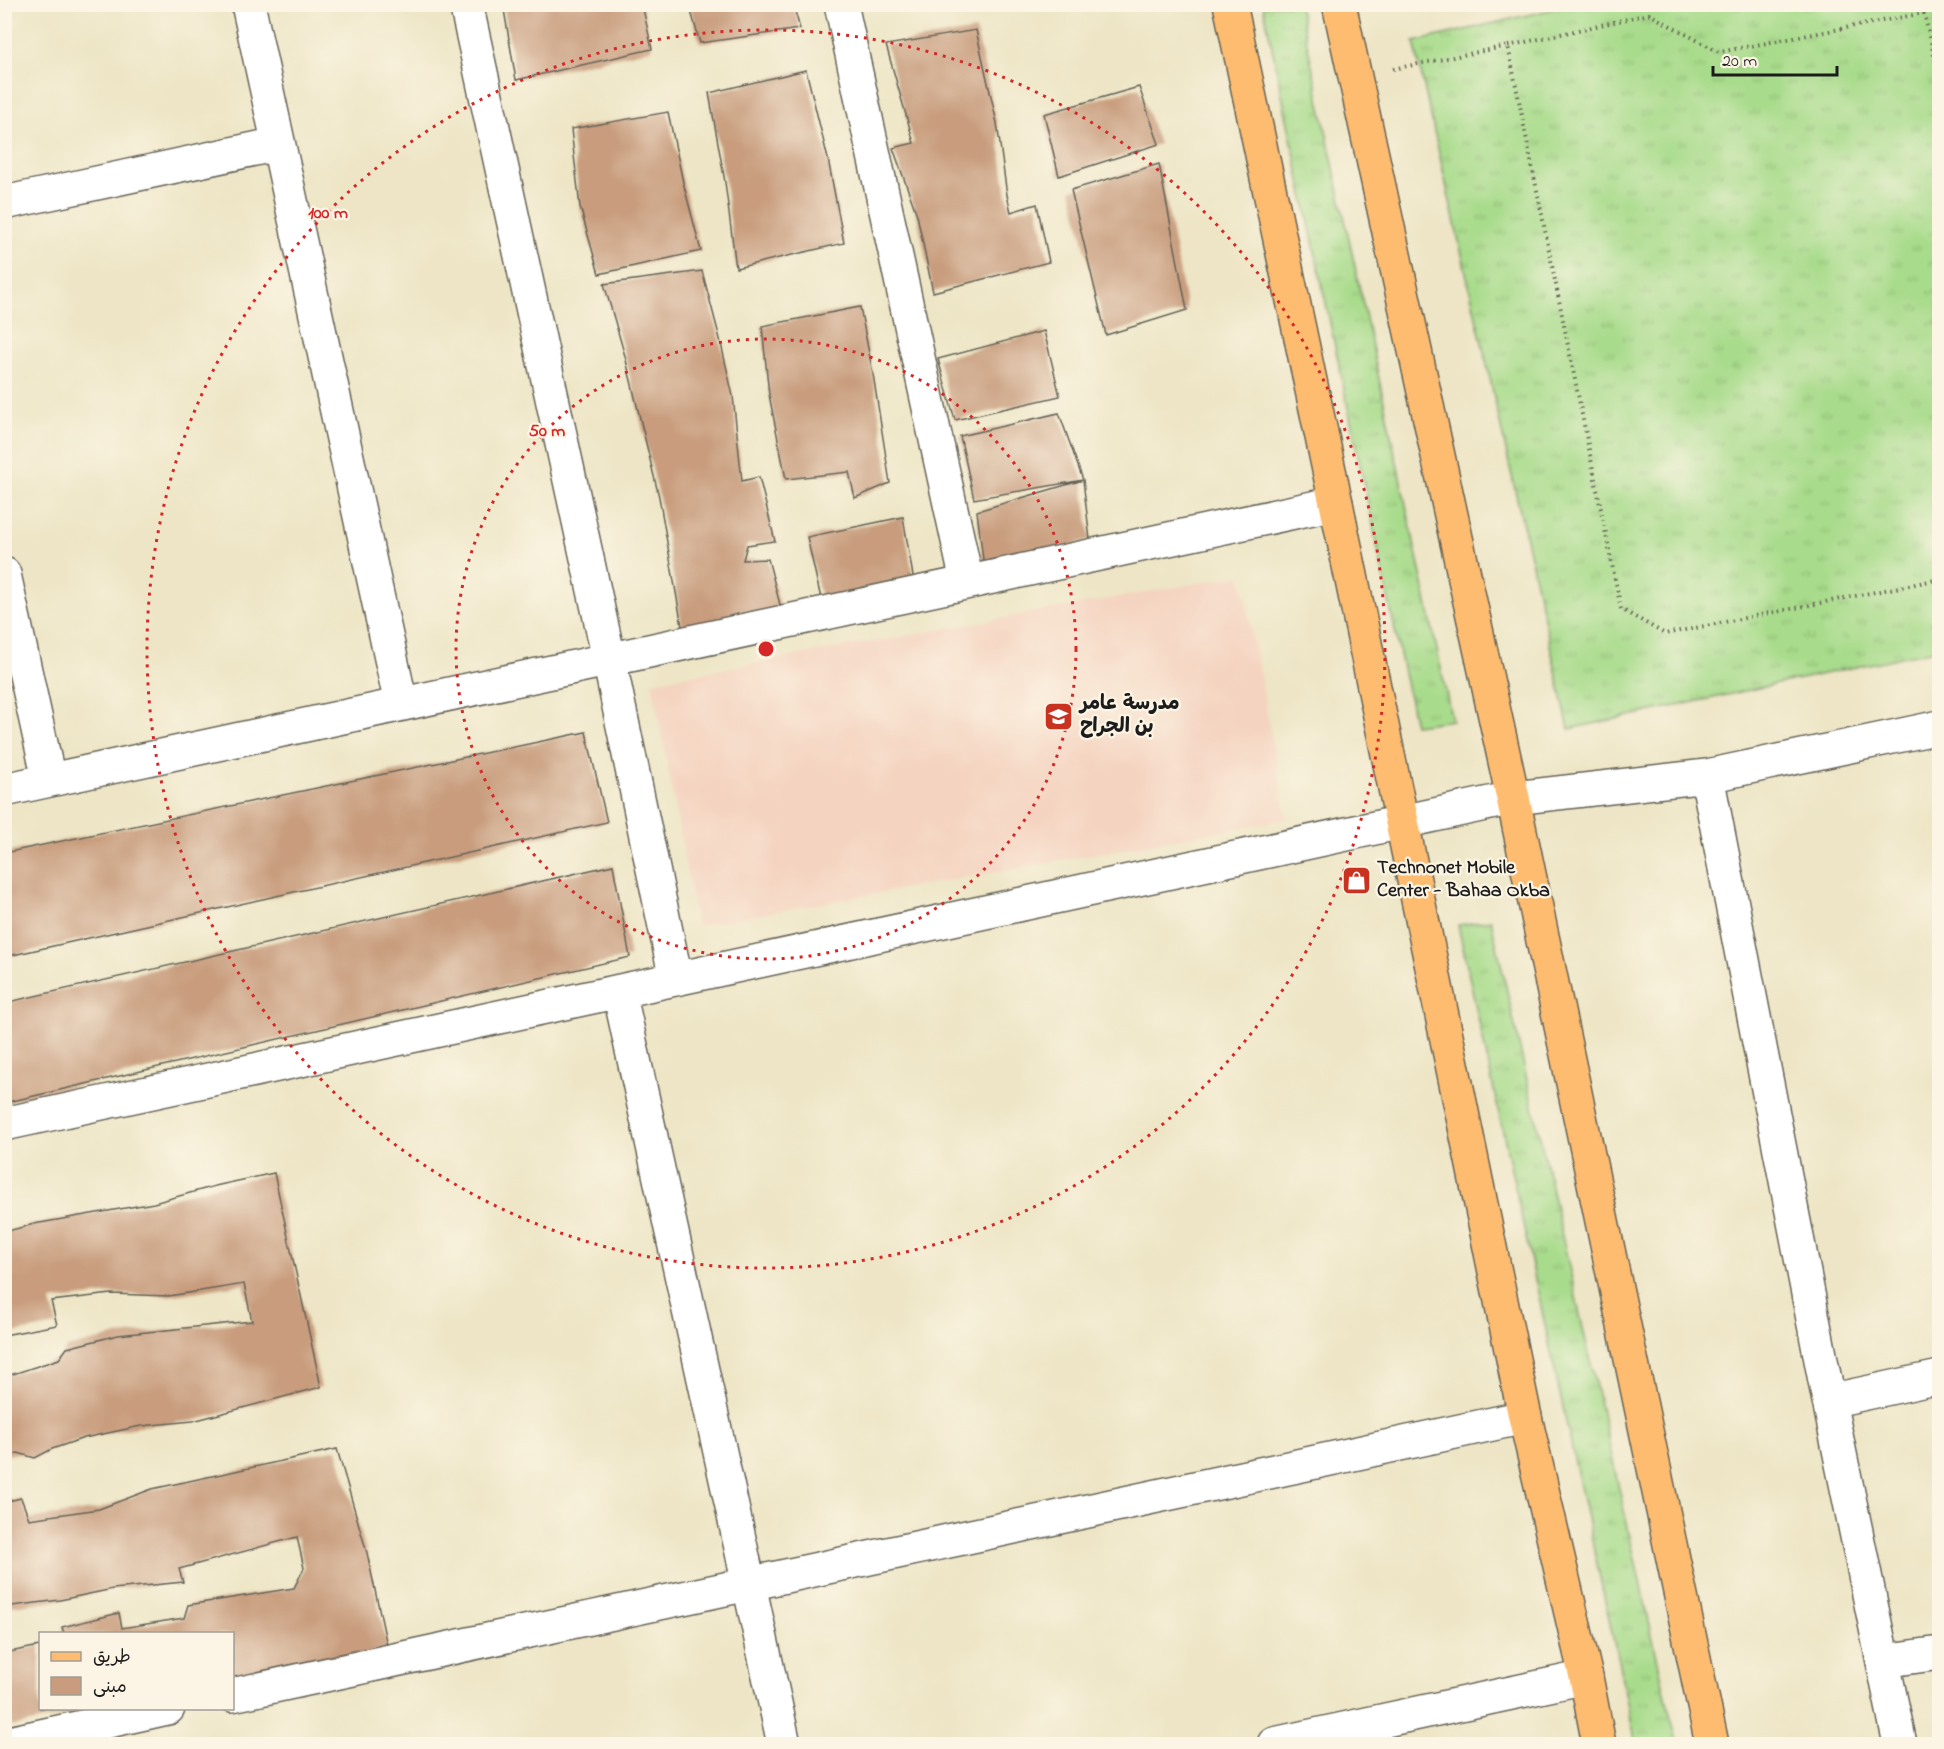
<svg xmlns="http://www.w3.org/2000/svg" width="1944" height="1749" font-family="'Indie Flower','Playpen Sans Arabic',sans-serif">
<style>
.built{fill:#f4d3c0}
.grass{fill:url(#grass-tufts);stroke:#627c54;stroke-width:1.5}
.building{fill:#c89c7d}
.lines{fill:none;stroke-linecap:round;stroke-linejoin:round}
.minor-casing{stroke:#656257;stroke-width:36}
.primary-casing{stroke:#656257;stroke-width:36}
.path{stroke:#656257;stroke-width:4;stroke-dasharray:1.5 4.5;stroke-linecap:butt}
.minor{stroke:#fff;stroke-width:33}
.primary{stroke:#fdbc70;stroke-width:33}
.ring{fill:none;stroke:#d62828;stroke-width:3;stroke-dasharray:3 6}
.labels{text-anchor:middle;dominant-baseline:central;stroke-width:4.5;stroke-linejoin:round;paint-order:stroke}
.poi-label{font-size:20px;font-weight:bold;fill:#1c1c1c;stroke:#fcf5e5;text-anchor:start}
.centre{fill:#d62828;stroke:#fcf5e5;stroke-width:3}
.ring-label{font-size:18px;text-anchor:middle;font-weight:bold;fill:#d62828;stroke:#fcf5e5;stroke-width:4.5;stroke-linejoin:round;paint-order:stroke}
</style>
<defs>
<pattern id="grass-tufts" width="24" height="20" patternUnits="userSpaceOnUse" patternTransform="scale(1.5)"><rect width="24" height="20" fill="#a8db8b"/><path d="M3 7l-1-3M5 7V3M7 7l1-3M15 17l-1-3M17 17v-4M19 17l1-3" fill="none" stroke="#90bb77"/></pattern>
</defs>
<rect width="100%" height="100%" fill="#fcf5e5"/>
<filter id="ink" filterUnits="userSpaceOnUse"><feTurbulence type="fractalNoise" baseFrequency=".0167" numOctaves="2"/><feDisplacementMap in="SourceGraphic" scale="12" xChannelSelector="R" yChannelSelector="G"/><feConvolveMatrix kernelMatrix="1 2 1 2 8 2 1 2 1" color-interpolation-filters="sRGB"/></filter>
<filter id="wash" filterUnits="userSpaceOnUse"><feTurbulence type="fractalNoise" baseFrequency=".008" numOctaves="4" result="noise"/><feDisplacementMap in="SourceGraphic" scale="24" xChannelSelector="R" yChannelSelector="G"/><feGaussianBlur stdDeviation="1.35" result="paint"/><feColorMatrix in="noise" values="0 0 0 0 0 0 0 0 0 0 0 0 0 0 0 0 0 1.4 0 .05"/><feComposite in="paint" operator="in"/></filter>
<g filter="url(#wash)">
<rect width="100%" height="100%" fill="#ede5c5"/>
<path class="built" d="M1241,575L1287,819L697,926L652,682Z"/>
<path class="grass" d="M1263,5H1299L1452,720L1415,725Z
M1571,5H1939V649L1569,729L1414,42Z
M1491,920L1670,1715L1678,1744H1636L1629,1711L1458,925Z"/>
<g id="blocks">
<path class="building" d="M503,4H642L652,49L516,80Z
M689,4H793L800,29L700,43Z
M976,30L997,123L1007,195L1011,212L1037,204L1049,262L933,292L917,215L893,148L914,143L886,45Z
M806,70L828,159L844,243L736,268L725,182L709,93Z
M1139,87L1159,144L1059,176L1044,114Z
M668,112L683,182L701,251L599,274L580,207L571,129Z
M1159,164L1187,310L1106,335L1071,190Z
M702,271L719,335L733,396L742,481L759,477L775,541L747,545L743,560L768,559L782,612L683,632L659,497L625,356L604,284Z
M860,307L873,374L890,483L855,498L849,472L786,479L769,395L762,326Z
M1044,331L1060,396L955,420L938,359Z
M1059,413L1083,480L1090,540L984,568L977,511L1083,480L974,499L960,436Z
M903,517L914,582L822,603L807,537Z
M586,732L607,822L4,957V853Z
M613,865L630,957L4,1103V1003Z
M274,1173L321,1387L193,1421L141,1426L84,1438L52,1449L35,1458L18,1453L4,1456V1377L59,1359L67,1348L118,1335L252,1321L244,1284L169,1296L111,1294L51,1301L57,1325L4,1335V1232L34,1224L154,1203L215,1186Z
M337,1449L367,1553L388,1650L232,1681V1634H64L62,1627L119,1613L122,1628L184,1618L188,1605L294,1588L304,1568L297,1537L179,1569L183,1582L113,1589L60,1600L4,1607V1502L21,1498L29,1519L99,1509L152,1489Z
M40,1646V1708H102L11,1727L4,1697V1653Z"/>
</g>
</g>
<g filter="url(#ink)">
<use href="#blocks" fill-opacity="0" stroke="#656257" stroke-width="1.5"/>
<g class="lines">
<defs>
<path id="minor" d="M248,4L401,704
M466,4L609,659L676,979
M841,4L967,582
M4,203L278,144
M4,574L49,780
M1707,776L1829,1401L1900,1744
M4,790L1336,503
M619,991L784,1744
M4,1124L1513,798L1707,776L1940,727
M1829,1401L1940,1377
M1883,1661L1940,1653
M232,1695L1525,1417
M4,1744L168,1708
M1274,1744L1586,1677"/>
<path id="primary" d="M1230,4L1336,503L1525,1417L1586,1677L1599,1744
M1339,4L1513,798L1712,1744"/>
</defs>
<use href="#minor" class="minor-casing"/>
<use href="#primary" class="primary-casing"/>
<path class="path" d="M1924,13L1940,81
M1508,46L1649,14L1719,52L1924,13L1931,4
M1393,69L1508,46L1621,609L1665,634L1940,579"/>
<use href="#minor" class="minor"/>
<use href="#primary" class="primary"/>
</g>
</g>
<g class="ring">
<circle cx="766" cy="649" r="310"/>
<circle cx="766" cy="649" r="619"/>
</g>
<defs>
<symbol id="school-square" viewBox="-11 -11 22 22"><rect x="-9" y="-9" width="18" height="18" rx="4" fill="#c8321e" stroke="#fcf5e5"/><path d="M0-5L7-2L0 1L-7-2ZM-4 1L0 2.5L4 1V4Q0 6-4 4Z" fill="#fff"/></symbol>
<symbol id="shop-square" viewBox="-11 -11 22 22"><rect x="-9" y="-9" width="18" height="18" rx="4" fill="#c8321e" stroke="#fcf5e5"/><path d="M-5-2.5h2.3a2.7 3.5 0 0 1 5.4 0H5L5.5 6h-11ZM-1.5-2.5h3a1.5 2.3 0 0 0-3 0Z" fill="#fff"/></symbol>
</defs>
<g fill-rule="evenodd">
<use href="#school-square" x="1042" y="700" width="33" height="33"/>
<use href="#shop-square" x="1340" y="864" width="33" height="33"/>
</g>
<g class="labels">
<g class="poi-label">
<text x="1080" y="704">مدرسة عامر<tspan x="1080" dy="23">بن الجراح</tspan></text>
<text x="1377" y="868">Technonet Mobile<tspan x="1377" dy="23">Center - Bahaa Okba</tspan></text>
</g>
</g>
<circle cx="766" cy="649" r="9" class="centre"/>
<g class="ring-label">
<text x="328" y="218">100 m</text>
<text x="547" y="436">50 m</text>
</g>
<rect width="1944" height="1749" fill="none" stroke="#fcf5e5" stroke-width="24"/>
<rect x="39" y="1632" width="195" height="78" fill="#fcf5e5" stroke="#a29e95" stroke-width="1.5"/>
<rect x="51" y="1652" width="30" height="9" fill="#fdbc70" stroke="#a29e95" stroke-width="1.5"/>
<text x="93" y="1662" font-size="18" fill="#1c1c1c">طريق</text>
<rect x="51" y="1677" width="30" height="18" fill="#c89c7d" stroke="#a29e95" stroke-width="1.5"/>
<text x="93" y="1692" font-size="18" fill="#1c1c1c">مبنى</text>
<path d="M1713 66v9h124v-9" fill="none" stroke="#1c1c1c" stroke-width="3"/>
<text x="1722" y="66" font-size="18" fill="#1c1c1c" stroke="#fcf5e5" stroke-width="4.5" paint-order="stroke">20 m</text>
</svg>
